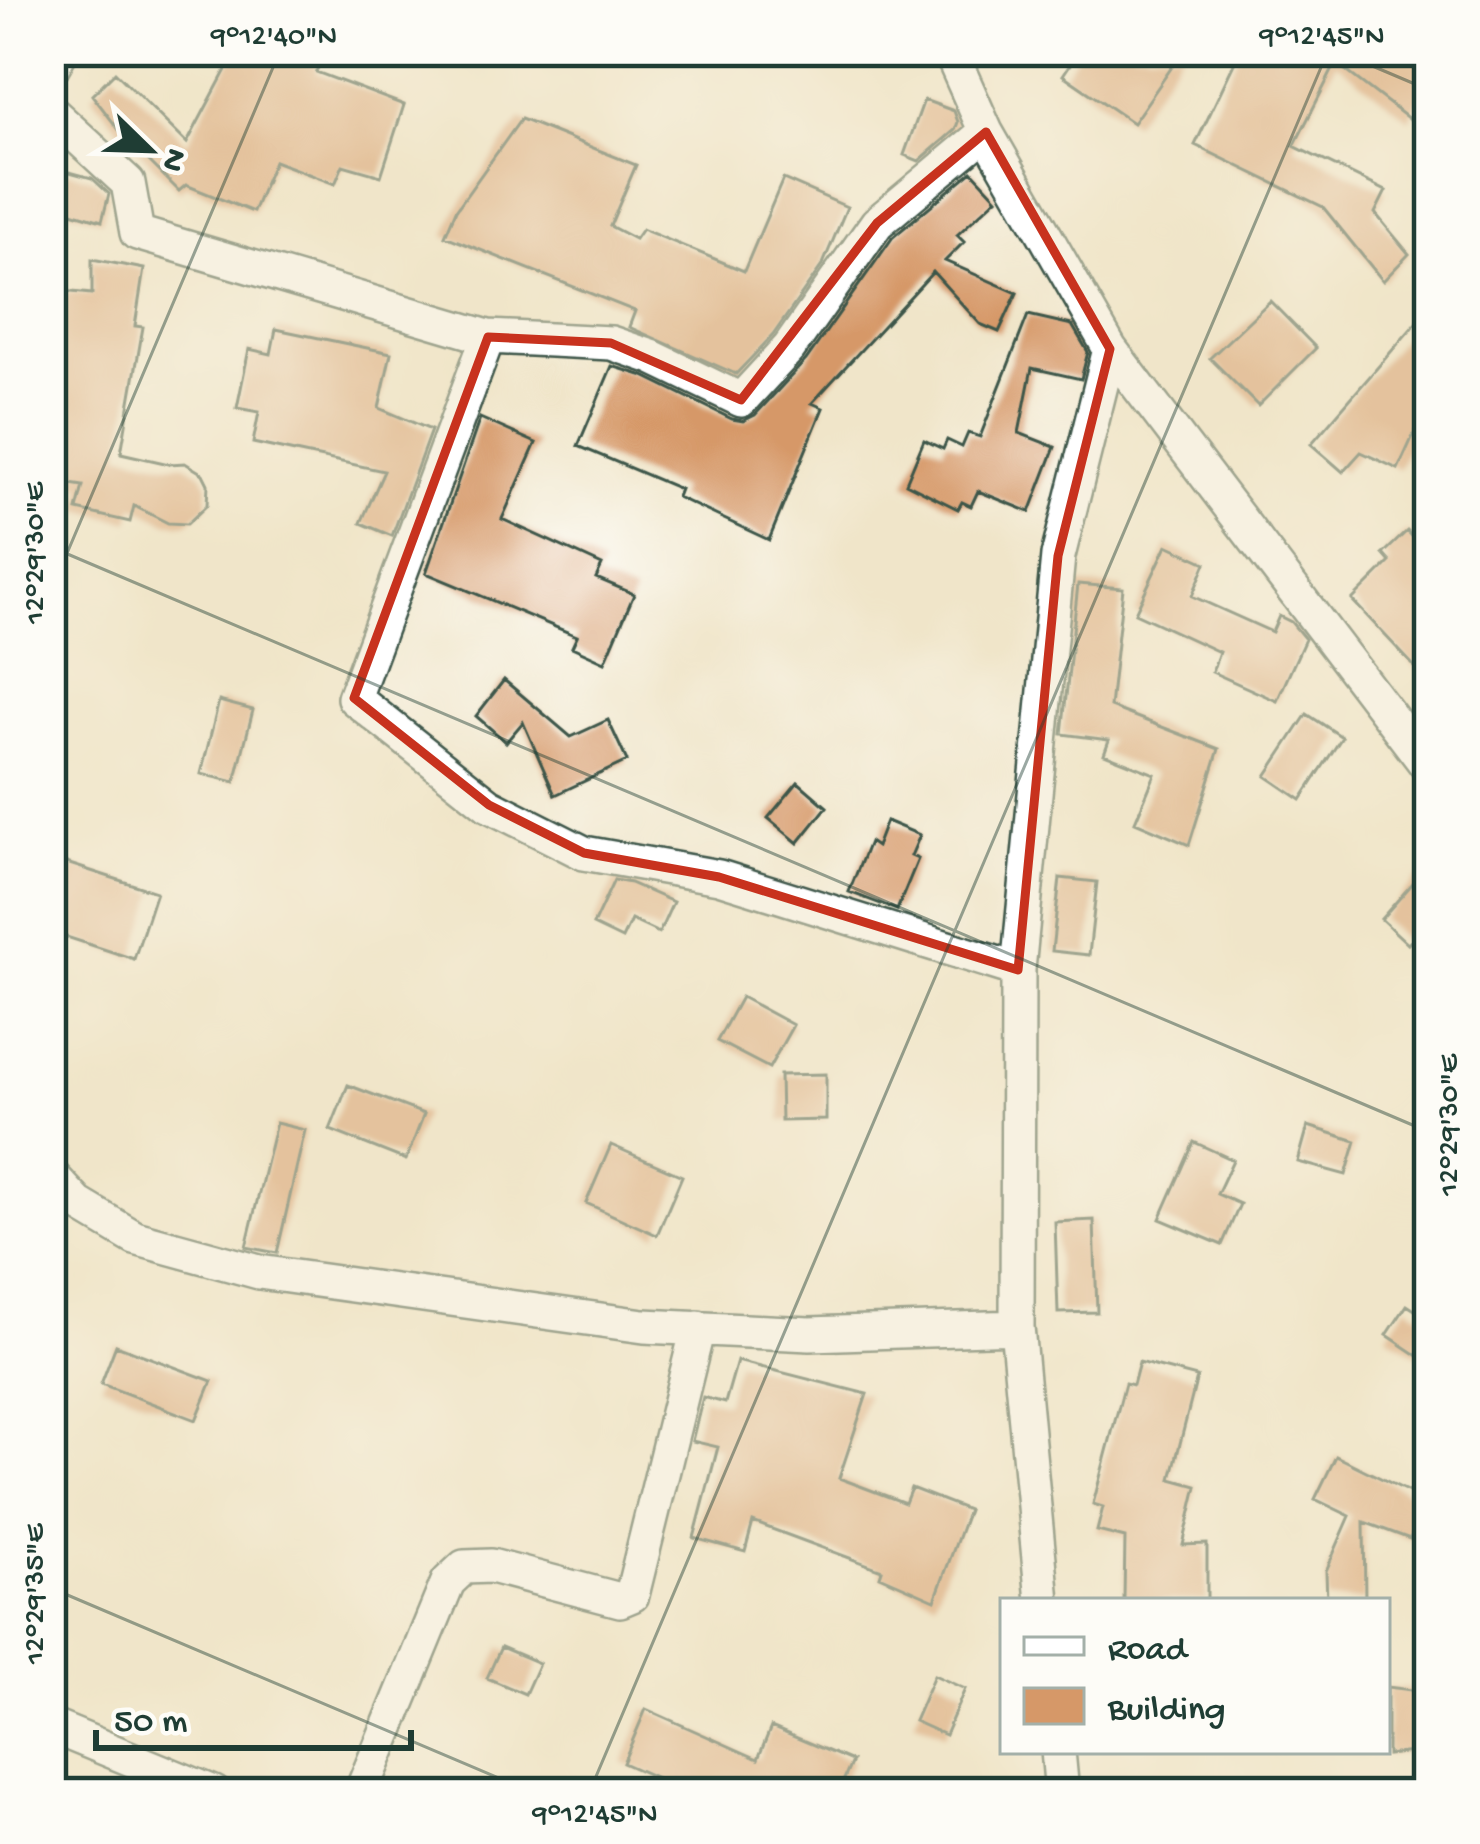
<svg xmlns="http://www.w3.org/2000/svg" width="1480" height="1844" font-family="'Gochi Hand',sans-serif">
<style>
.building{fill:#d69868}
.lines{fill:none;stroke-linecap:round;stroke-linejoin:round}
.minor-casing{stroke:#3e564a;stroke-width:38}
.minor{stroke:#fff;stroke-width:33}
.marked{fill:none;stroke:#c8321e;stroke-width:9;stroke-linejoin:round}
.ticks{fill:none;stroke:#1f3d34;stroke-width:3;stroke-opacity:0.45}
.neatline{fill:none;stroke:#1f3d34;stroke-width:4.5}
.ticks-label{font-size:30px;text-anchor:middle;fill:#1f3d34}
</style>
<rect width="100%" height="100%" fill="#fdfcf7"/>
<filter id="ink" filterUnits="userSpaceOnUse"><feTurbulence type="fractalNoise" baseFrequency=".00833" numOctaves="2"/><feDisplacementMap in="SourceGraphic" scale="24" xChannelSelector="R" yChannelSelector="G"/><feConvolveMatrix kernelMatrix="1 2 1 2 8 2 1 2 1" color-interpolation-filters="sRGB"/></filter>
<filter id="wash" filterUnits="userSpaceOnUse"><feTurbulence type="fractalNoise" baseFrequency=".004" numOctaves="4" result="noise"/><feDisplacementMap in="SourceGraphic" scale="48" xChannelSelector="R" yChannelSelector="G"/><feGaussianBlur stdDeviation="2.7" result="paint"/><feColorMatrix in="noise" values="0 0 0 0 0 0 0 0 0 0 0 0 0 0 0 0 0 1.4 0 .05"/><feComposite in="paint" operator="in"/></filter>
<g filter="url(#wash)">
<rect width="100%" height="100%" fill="#f0e5c9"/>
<g id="blocks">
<path class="building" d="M236,51H325L316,72L404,105L381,176L343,165L335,184L274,161L253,212L186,185L179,191L123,135L92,95L115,72L187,143Z
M1079,51H1183L1133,123L1063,75Z
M1240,51H1429V62L1419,82L1426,87L1409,119L1336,63L1294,146L1386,191L1375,213L1409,254L1383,281L1323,207L1195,145Z
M924,100L954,111L958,122L955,130L919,161L904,155Z
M521,119L636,165L610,226L635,239L642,229L744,271L783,179L847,207L823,264L773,335L736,374L629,327L635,311L445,236L456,210Z
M51,167L92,178L109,194L102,221L51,206Z
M972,171L997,198L957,235L964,242L945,261L1017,293L999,332L980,324L933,272L812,403L823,408L769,540L677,497L680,489L578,446L612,366L644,376L732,419L743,421L755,415L806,360L893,237Z
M92,259L144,269L135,326L143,327L121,453L169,464L185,463L203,474L208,484L207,505L187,524L168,523L134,506L130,522L77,510L83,486L51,481V290L92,294Z
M1270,301L1316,348L1258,406L1210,358Z
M1429,308V425L1419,423L1398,469L1361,452L1343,472L1311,444Z
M1028,315L1072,325L1088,352L1081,379L1032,368L1019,433L1055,447L1030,512L978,491L971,506L962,502L958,509L906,483L924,440L943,449L947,440L962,447L968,433L980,437Z
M276,329L391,353L379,408L431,430L392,536L361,523L384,471L253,443L259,412L237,408L249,349L271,354Z
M480,418L536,443L502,519L602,565L596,578L634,594L605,662L572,647L577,636L426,573Z
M1407,531L1429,554V682L1352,600L1390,562L1383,554Z
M1167,545L1206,563L1192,596L1272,632L1279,616L1291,622L1305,639L1277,701L1212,672L1219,652L1135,613Z
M1078,584L1123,588L1110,707L1219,749L1189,845L1135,822L1155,774L1104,754L1109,740L1062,734Z
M504,680L571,737L608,720L627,761L555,795L523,722L506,742L476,716Z
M219,701L253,710L235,782L201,774Z
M1307,714L1342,737L1301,800L1266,776Z
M798,782L827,807L798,843L768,818Z
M886,821L920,835L911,856L918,859L897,910L849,892L869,842L876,847Z
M51,858L156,892L134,959L51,932Z
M1429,865V921L1408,944L1381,919Z
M1060,878L1097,882L1089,955L1052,951Z
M614,880L630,883L673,902L659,933L631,920L622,939L593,925Z
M741,997L793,1025L769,1068L717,1041Z
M826,1074V1120L781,1121L780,1075Z
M348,1085L424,1114L406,1160L330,1130Z
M276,1123L305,1130L277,1253L246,1247Z
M1308,1126L1356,1141L1346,1175L1298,1162Z
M1194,1142L1233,1160L1217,1194L1240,1204L1222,1245L1160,1219Z
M611,1145L682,1176L657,1235L586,1203Z
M1094,1220L1097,1312L1058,1313L1055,1222Z
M1407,1305L1429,1319V1363L1387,1335Z
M116,1345L212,1381L196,1420L101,1384Z
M737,1361L867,1394L839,1478L905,1503L911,1488L968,1510L935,1600L880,1576L882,1570L753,1522L745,1552L694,1538L718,1447L692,1441L703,1397L725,1403Z
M1139,1362L1197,1377L1171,1479L1197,1486L1183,1545L1207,1544V1601H1124L1125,1538L1097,1531L1103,1507L1093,1504L1125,1383L1133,1385Z
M1336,1456L1425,1500L1410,1539L1364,1522L1365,1601H1327L1326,1571L1350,1516L1315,1499Z
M501,1647L539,1663L525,1694L487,1678Z
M934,1675L965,1689L945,1735L914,1721Z
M1387,1687L1429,1692V1750L1387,1755Z
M646,1709L758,1759L771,1727L852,1761L838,1793H743L721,1781L715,1793H691L623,1763Z"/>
</g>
</g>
<g filter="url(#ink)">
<use href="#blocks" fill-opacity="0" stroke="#3e564a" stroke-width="3"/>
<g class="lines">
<defs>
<path id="minor" d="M950,51L986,132L1110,349L1429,768
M51,69L61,51
M51,112L128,183L137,233L488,337L611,343L652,357L741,400L789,348L877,223L986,132
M488,337L354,698L489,805L584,853L719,877L1018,970
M51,1175L78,1204L135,1238L259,1272L644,1326L810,1334L1017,1327
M1043,1601L1017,1327L1018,970L1058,556L1110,349
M51,1726L214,1793
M1058,1751L1062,1793
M361,1793L448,1582L464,1567L491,1566L620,1600L632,1595L698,1328"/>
</defs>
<use href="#minor" class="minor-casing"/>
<use href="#minor" class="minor"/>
</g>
</g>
<path d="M0 0H1480V1844H0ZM986,132L1110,349L1058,556L1018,970L719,877L584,853L489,805L354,698L488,337L611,343L741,400L877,223Z" fill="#f0e5c9" fill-opacity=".55" fill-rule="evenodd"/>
<path class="marked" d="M986,132L1110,349L1058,556L1018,970L719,877L584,853L489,805L354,698L488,337L611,343L741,400L877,223Z"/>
<path class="ticks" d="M1337,51L1429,90M51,547L1429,1132M51,591L280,51M51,1588L534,1793M589,1793L1328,51"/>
<rect width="1480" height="1844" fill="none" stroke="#fdfcf7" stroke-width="132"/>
<rect x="1000" y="1598" width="390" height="156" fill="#fdfcf7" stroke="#a4b0a9" stroke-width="3"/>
<rect x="1024" y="1637" width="60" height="18" fill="#ffffff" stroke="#a4b0a9" stroke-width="3"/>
<text x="1108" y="1658" font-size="36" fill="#1f3d34">Road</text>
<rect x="1024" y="1688" width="60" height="36" fill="#d69868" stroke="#a4b0a9" stroke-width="3"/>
<text x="1108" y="1718" font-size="36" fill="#1f3d34">Building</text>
<g transform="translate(150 150) rotate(113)" stroke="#fdfcf7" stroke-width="9" paint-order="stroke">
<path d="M0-9L21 45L0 30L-21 45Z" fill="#1f3d34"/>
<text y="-18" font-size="33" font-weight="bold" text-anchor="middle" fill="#1f3d34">N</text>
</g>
<path d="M96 1730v18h315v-18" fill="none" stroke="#1f3d34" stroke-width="6"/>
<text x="114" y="1730" font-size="36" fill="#1f3d34" stroke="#fdfcf7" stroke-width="9" paint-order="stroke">50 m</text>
<rect x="66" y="66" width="1348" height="1712" class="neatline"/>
<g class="ticks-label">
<text x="274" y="44">9°12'40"N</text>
<text x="1322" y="44">9°12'45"N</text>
<text transform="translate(33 553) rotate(-90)" y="10">12°29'30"E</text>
<text transform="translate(1447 1125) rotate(-90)" y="10">12°29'30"E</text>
<text transform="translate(33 1594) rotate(-90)" y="10">12°29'35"E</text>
<text x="595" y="1822">9°12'45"N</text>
</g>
</svg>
